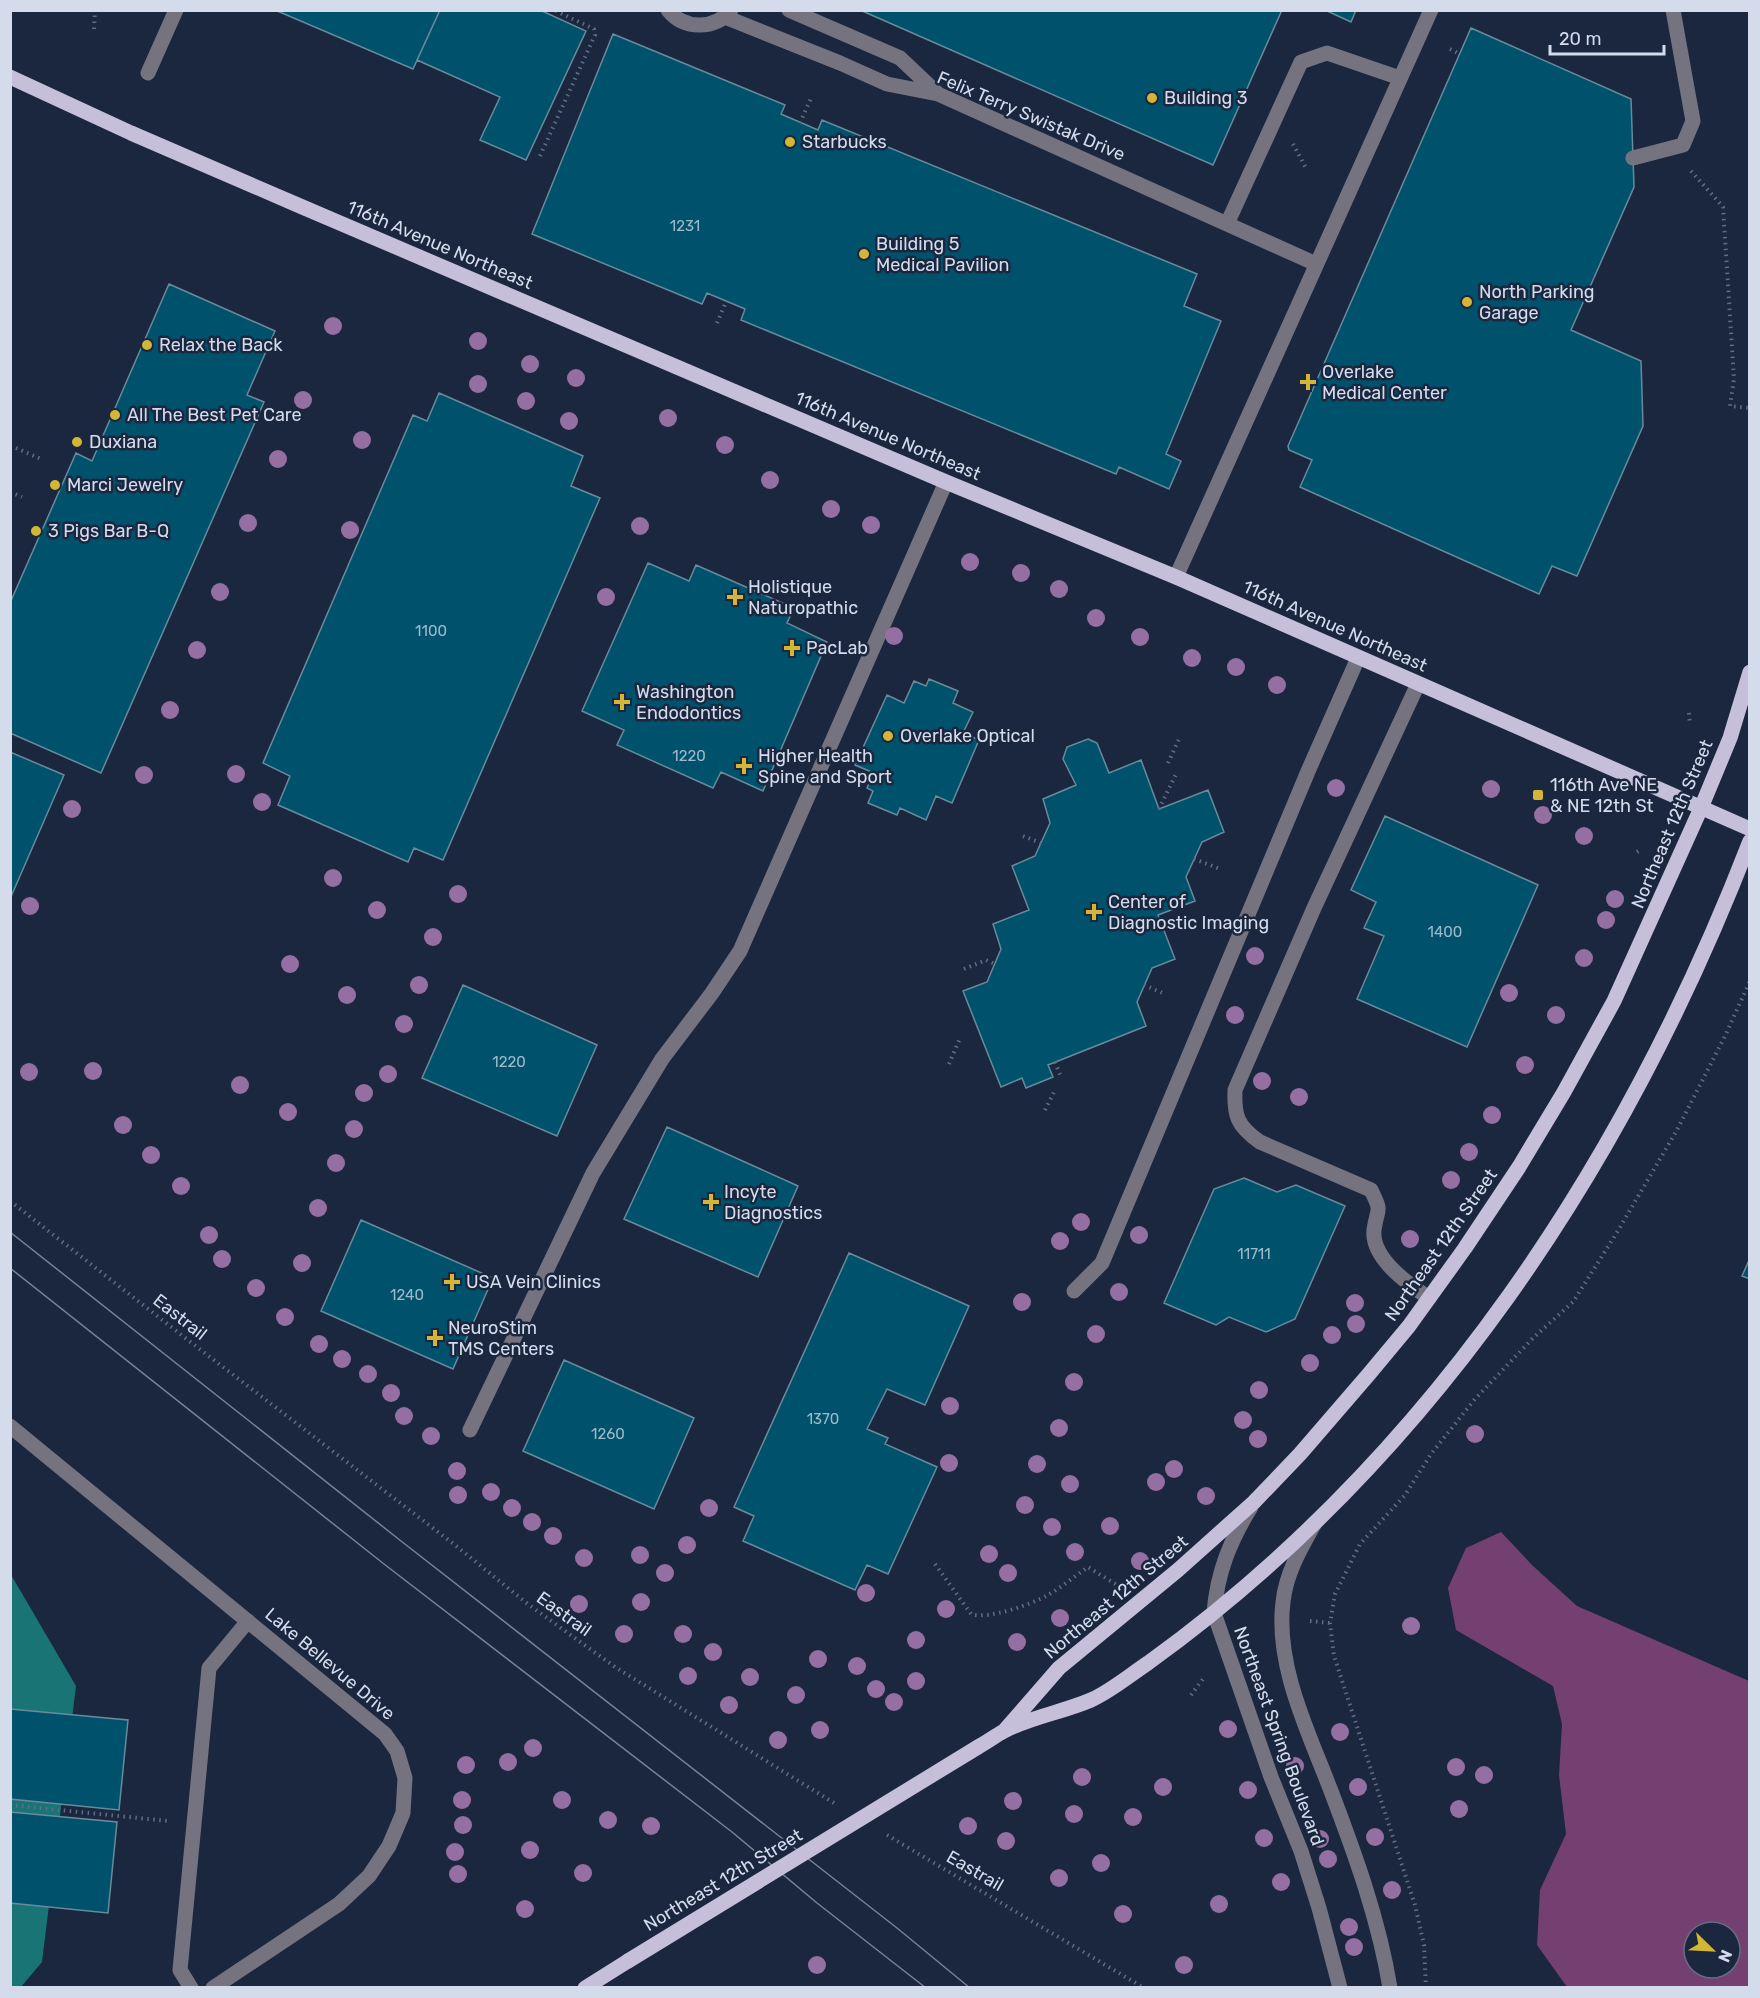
<svg xmlns="http://www.w3.org/2000/svg" width="1760" height="1998" font-family="Rubik,sans-serif">
<style>
.forest{fill:#744072;fill-rule:evenodd}
.water{fill:#197475}
.building{fill:#00516c;stroke:#688b9b;stroke-width:1.5}
.lines{fill:none;stroke-linecap:round;stroke-linejoin:round}
.path{stroke:#626d81;stroke-width:4;stroke-dasharray:1.5 4.5;stroke-linecap:butt}
.minor{stroke:#767380;stroke-width:15}
.major{stroke:#c5bfda;stroke-width:15}
.tram{stroke:#788295;stroke-width:1.5}
.major-bridge{stroke:#c5bfda;stroke-width:15}
.tree{fill:#956fa2}
.poi-dot{fill:#d3b635;stroke:#1b273e;stroke-width:2}
.labels{text-anchor:middle;dominant-baseline:central;stroke-width:5;stroke-linejoin:round;paint-order:stroke}
.number-label{font-size:15px;fill:#9fb9cc}
.poi-label{font-size:18px;fill:#d4dcec;stroke:#1b273e;text-anchor:start}
.street-label{font-size:18px;fill:#d4dcec;stroke:#1b273e}
</style>
<rect width="100%" height="100%" fill="#1b273e"/>
<path class="forest" d="M1501,1532L1533,1566L1577,1606L1749,1681V1987H1567L1537,1945L1540,1890L1566,1834L1559,1775L1562,1724L1553,1686L1456,1630L1448,1588L1466,1548ZM1694,1932H1730V1968H1694Z"/>
<path class="water" d="M10,1573L76,1686L42,1962L20,1988L10,1987Z"/>
<path class="building" d="M275,10H440L413,69Z
M440,10H540L586,31L526,160L480,140L500,97L417,60Z
M860,10H1282L1213,165Z
M1325,10H1356L1351,22Z
M1471,28L1631,99L1634,187L1571,330L1641,361L1643,426L1577,576L1552,566L1539,594L1300,487L1312,460L1289,450L1288,446Z
M613,34L785,105L781,114L818,130L822,120L1197,274L1184,306L1221,321L1166,454L1181,461L1169,489L1119,467L1116,474L741,320L745,309L707,293L702,304L532,234Z
M169,284L275,331L247,395L264,402L101,773L10,733V603L76,453L92,461Z
M439,393L583,456L571,486L600,498L443,860L414,848L408,862L278,805L290,776L263,763L413,415L427,421Z
M648,563L689,581L696,565L794,608L787,623L827,642L763,791L721,772L713,788L617,745L624,730L582,711Z
M929,679L958,691L953,703L973,712L963,733L979,740L952,803L936,796L926,820L900,808L897,815L868,803L873,791L867,788L874,773L855,765L887,695L904,703L914,681L926,686Z
M1088,739L1097,743L1109,773L1141,760L1159,809L1208,790L1224,832L1202,842L1186,877L1195,901L1158,915L1175,959L1152,968L1137,1002L1146,1026L1048,1065L1053,1077L1026,1088L1022,1078L1001,1087L963,991L987,982L1001,949L993,924L1029,910L1012,866L1035,856L1050,823L1043,799L1076,785L1063,759L1067,747Z
M10,752L64,775L10,899Z
M1385,816L1538,885L1467,1047L1357,999L1384,936L1364,928L1376,902L1351,890Z
M463,985L597,1045L557,1136L422,1078Z
M667,1127L798,1186L758,1277L624,1219Z
M1244,1178L1277,1192L1296,1185L1345,1206L1295,1319L1266,1332L1229,1317L1216,1325L1164,1303L1214,1189Z
M361,1220L493,1278L453,1369L321,1311Z
M849,1253L969,1306L925,1405L887,1389L867,1429L888,1438L885,1444L937,1467L888,1574L867,1565L855,1590L743,1541L754,1516L734,1507Z
M1750,1258V1279L1742,1276Z
M564,1360L694,1418L654,1509L523,1451Z
M10,1709L128,1720L119,1810L10,1799Z
M10,1812L117,1822L108,1913L10,1903Z"/>
<g class="lines">
<path class="path" d="M94,29L95,10
M1450,49L1460,54
M800,123L812,96
M1293,144L1307,170
M540,156L595,35L594,29L554,10
M1691,171L1723,207L1734,379L1730,406L1750,408
M717,323L726,302
M16,448L41,459
M10,492L22,497
M1689,713L1690,725
M1168,763L1179,739
M1159,809L1177,772
M1023,836L1041,843
M1637,852L1642,849
M1194,859L1220,869
M964,969L986,960L995,964
M1144,985L1165,994
M1055,1062L1061,1077
M949,1064L960,1038
M1045,1110L1054,1092
M10,1201L193,1344L455,1545L529,1605L615,1667L834,1803
M935,1564L971,1614C988,1620 1032,1604 1048,1595C1062,1587 1075,1576 1088,1567L1117,1585
M1310,1621L1330,1623
M1191,1695L1203,1679
M10,1805L168,1821
M887,1835L1144,1988
M1426,1988L1424,1945L1415,1905L1334,1656L1330,1623L1335,1594L1360,1544L1405,1495L1431,1454L1475,1399L1533,1338L1573,1302L1616,1234L1677,1130L1725,1036L1750,981"/>
<path class="minor" d="M668,10C684,30 715,30 731,10
M789,10L900,58L938,94
M725,17L840,63L887,84L938,94L1316,264
M148,73L176,10
M1633,158L1683,145L1693,121L1673,10
M1227,224L1301,62L1327,53L1400,78
M1176,577L1431,10
M1418,684L1314,908L1235,1090C1234,1116 1237,1126 1260,1142L1371,1190C1383,1214 1377,1207 1374,1230C1371,1258 1408,1284 1429,1298
M1074,1291L1102,1263L1309,769L1358,658
M10,1426L385,1734L397,1751L405,1778L403,1813L389,1846L369,1876L339,1904L213,1988
M470,1430L593,1173L662,1059L712,993L740,951L946,482
M1251,1507C1230,1541 1217,1573 1214,1613L1271,1777L1301,1851L1319,1908L1340,1988
M1315,1523C1301,1548 1286,1573 1283,1602C1275,1666 1309,1733 1331,1791C1355,1854 1379,1920 1390,1988
M191,1988L180,1970L209,1668L248,1621"/>
<path class="major" d="M10,77L131,133L300,206L946,482L1176,577L1750,829
M1005,1730L1059,1668L1178,1570L1254,1502L1300,1454L1369,1374L1409,1326L1465,1248L1519,1167L1564,1092L1614,1001L1701,808L1730,738L1750,672
M978,1747C987,1742 995,1736 1004,1731C1031,1717 1063,1712 1091,1700C1111,1691 1130,1675 1148,1663C1431,1459 1625,1164 1750,841
M585,1988L628,1961"/>
<path class="tram" d="M10,1232L401,1541L897,1928L970,1988
M10,1268L384,1564L732,1832L817,1903L926,1988"/>
<path class="major-bridge" d="M628,1961L978,1747"/>
</g>
<g class="tree">
<circle cx="333" cy="326" r="9"/>
<circle cx="478" cy="341" r="9"/>
<circle cx="530" cy="364" r="9"/>
<circle cx="576" cy="378" r="9"/>
<circle cx="478" cy="384" r="9"/>
<circle cx="303" cy="400" r="9"/>
<circle cx="526" cy="401" r="9"/>
<circle cx="668" cy="418" r="9"/>
<circle cx="569" cy="421" r="9"/>
<circle cx="362" cy="440" r="9"/>
<circle cx="725" cy="445" r="9"/>
<circle cx="278" cy="459" r="9"/>
<circle cx="770" cy="480" r="9"/>
<circle cx="831" cy="509" r="9"/>
<circle cx="248" cy="523" r="9"/>
<circle cx="871" cy="525" r="9"/>
<circle cx="640" cy="526" r="9"/>
<circle cx="350" cy="530" r="9"/>
<circle cx="970" cy="562" r="9"/>
<circle cx="1021" cy="573" r="9"/>
<circle cx="1059" cy="589" r="9"/>
<circle cx="220" cy="592" r="9"/>
<circle cx="606" cy="597" r="9"/>
<circle cx="1096" cy="618" r="9"/>
<circle cx="894" cy="636" r="9"/>
<circle cx="1140" cy="637" r="9"/>
<circle cx="197" cy="650" r="9"/>
<circle cx="1192" cy="658" r="9"/>
<circle cx="1236" cy="667" r="9"/>
<circle cx="1277" cy="685" r="9"/>
<circle cx="170" cy="710" r="9"/>
<circle cx="236" cy="774" r="9"/>
<circle cx="144" cy="775" r="9"/>
<circle cx="1336" cy="788" r="9"/>
<circle cx="1491" cy="789" r="9"/>
<circle cx="262" cy="802" r="9"/>
<circle cx="72" cy="809" r="9"/>
<circle cx="1543" cy="815" r="9"/>
<circle cx="1584" cy="836" r="9"/>
<circle cx="333" cy="878" r="9"/>
<circle cx="458" cy="894" r="9"/>
<circle cx="1615" cy="899" r="9"/>
<circle cx="30" cy="906" r="9"/>
<circle cx="377" cy="910" r="9"/>
<circle cx="1606" cy="920" r="9"/>
<circle cx="433" cy="937" r="9"/>
<circle cx="1255" cy="956" r="9"/>
<circle cx="1584" cy="958" r="9"/>
<circle cx="290" cy="964" r="9"/>
<circle cx="419" cy="985" r="9"/>
<circle cx="1509" cy="993" r="9"/>
<circle cx="347" cy="995" r="9"/>
<circle cx="1235" cy="1015" r="9"/>
<circle cx="1556" cy="1015" r="9"/>
<circle cx="404" cy="1024" r="9"/>
<circle cx="1525" cy="1065" r="9"/>
<circle cx="93" cy="1071" r="9"/>
<circle cx="29" cy="1072" r="9"/>
<circle cx="388" cy="1074" r="9"/>
<circle cx="1262" cy="1081" r="9"/>
<circle cx="240" cy="1085" r="9"/>
<circle cx="364" cy="1093" r="9"/>
<circle cx="1299" cy="1097" r="9"/>
<circle cx="288" cy="1112" r="9"/>
<circle cx="1492" cy="1115" r="9"/>
<circle cx="123" cy="1125" r="9"/>
<circle cx="354" cy="1129" r="9"/>
<circle cx="1469" cy="1152" r="9"/>
<circle cx="151" cy="1155" r="9"/>
<circle cx="336" cy="1163" r="9"/>
<circle cx="1451" cy="1180" r="9"/>
<circle cx="181" cy="1186" r="9"/>
<circle cx="318" cy="1208" r="9"/>
<circle cx="1081" cy="1222" r="9"/>
<circle cx="209" cy="1235" r="9"/>
<circle cx="1139" cy="1235" r="9"/>
<circle cx="1410" cy="1239" r="9"/>
<circle cx="1060" cy="1241" r="9"/>
<circle cx="222" cy="1259" r="9"/>
<circle cx="302" cy="1263" r="9"/>
<circle cx="256" cy="1288" r="9"/>
<circle cx="1119" cy="1292" r="9"/>
<circle cx="1022" cy="1302" r="9"/>
<circle cx="1355" cy="1303" r="9"/>
<circle cx="285" cy="1317" r="9"/>
<circle cx="1356" cy="1324" r="9"/>
<circle cx="1096" cy="1334" r="9"/>
<circle cx="1332" cy="1335" r="9"/>
<circle cx="319" cy="1344" r="9"/>
<circle cx="342" cy="1359" r="9"/>
<circle cx="1310" cy="1363" r="9"/>
<circle cx="368" cy="1374" r="9"/>
<circle cx="1074" cy="1382" r="9"/>
<circle cx="1259" cy="1390" r="9"/>
<circle cx="391" cy="1393" r="9"/>
<circle cx="950" cy="1406" r="9"/>
<circle cx="404" cy="1416" r="9"/>
<circle cx="1243" cy="1420" r="9"/>
<circle cx="1059" cy="1428" r="9"/>
<circle cx="1475" cy="1434" r="9"/>
<circle cx="431" cy="1436" r="9"/>
<circle cx="1258" cy="1439" r="9"/>
<circle cx="949" cy="1463" r="9"/>
<circle cx="1037" cy="1464" r="9"/>
<circle cx="1174" cy="1469" r="9"/>
<circle cx="457" cy="1471" r="9"/>
<circle cx="1156" cy="1482" r="9"/>
<circle cx="1070" cy="1484" r="9"/>
<circle cx="491" cy="1492" r="9"/>
<circle cx="458" cy="1495" r="9"/>
<circle cx="1206" cy="1496" r="9"/>
<circle cx="1025" cy="1505" r="9"/>
<circle cx="512" cy="1508" r="9"/>
<circle cx="709" cy="1508" r="9"/>
<circle cx="532" cy="1522" r="9"/>
<circle cx="1110" cy="1526" r="9"/>
<circle cx="1052" cy="1527" r="9"/>
<circle cx="553" cy="1536" r="9"/>
<circle cx="687" cy="1545" r="9"/>
<circle cx="1075" cy="1552" r="9"/>
<circle cx="989" cy="1554" r="9"/>
<circle cx="640" cy="1555" r="9"/>
<circle cx="584" cy="1558" r="9"/>
<circle cx="1140" cy="1561" r="9"/>
<circle cx="665" cy="1573" r="9"/>
<circle cx="1008" cy="1573" r="9"/>
<circle cx="866" cy="1593" r="9"/>
<circle cx="641" cy="1602" r="9"/>
<circle cx="579" cy="1604" r="9"/>
<circle cx="946" cy="1609" r="9"/>
<circle cx="1060" cy="1618" r="9"/>
<circle cx="1411" cy="1626" r="9"/>
<circle cx="624" cy="1634" r="9"/>
<circle cx="683" cy="1634" r="9"/>
<circle cx="916" cy="1640" r="9"/>
<circle cx="1017" cy="1642" r="9"/>
<circle cx="713" cy="1652" r="9"/>
<circle cx="818" cy="1659" r="9"/>
<circle cx="857" cy="1666" r="9"/>
<circle cx="688" cy="1676" r="9"/>
<circle cx="750" cy="1677" r="9"/>
<circle cx="916" cy="1681" r="9"/>
<circle cx="876" cy="1689" r="9"/>
<circle cx="796" cy="1695" r="9"/>
<circle cx="894" cy="1702" r="9"/>
<circle cx="729" cy="1705" r="9"/>
<circle cx="1228" cy="1729" r="9"/>
<circle cx="820" cy="1730" r="9"/>
<circle cx="1340" cy="1732" r="9"/>
<circle cx="778" cy="1740" r="9"/>
<circle cx="533" cy="1748" r="9"/>
<circle cx="508" cy="1762" r="9"/>
<circle cx="466" cy="1765" r="9"/>
<circle cx="1295" cy="1766" r="9"/>
<circle cx="1456" cy="1767" r="9"/>
<circle cx="1484" cy="1775" r="9"/>
<circle cx="1082" cy="1777" r="9"/>
<circle cx="1163" cy="1787" r="9"/>
<circle cx="1358" cy="1787" r="9"/>
<circle cx="1248" cy="1790" r="9"/>
<circle cx="462" cy="1800" r="9"/>
<circle cx="562" cy="1800" r="9"/>
<circle cx="1013" cy="1801" r="9"/>
<circle cx="1459" cy="1809" r="9"/>
<circle cx="1074" cy="1814" r="9"/>
<circle cx="1133" cy="1817" r="9"/>
<circle cx="608" cy="1820" r="9"/>
<circle cx="463" cy="1825" r="9"/>
<circle cx="651" cy="1826" r="9"/>
<circle cx="968" cy="1826" r="9"/>
<circle cx="1375" cy="1837" r="9"/>
<circle cx="1264" cy="1838" r="9"/>
<circle cx="1320" cy="1839" r="9"/>
<circle cx="1006" cy="1841" r="9"/>
<circle cx="530" cy="1850" r="9"/>
<circle cx="455" cy="1852" r="9"/>
<circle cx="1328" cy="1859" r="9"/>
<circle cx="1101" cy="1863" r="9"/>
<circle cx="583" cy="1873" r="9"/>
<circle cx="458" cy="1874" r="9"/>
<circle cx="1059" cy="1878" r="9"/>
<circle cx="1281" cy="1882" r="9"/>
<circle cx="1392" cy="1890" r="9"/>
<circle cx="1219" cy="1904" r="9"/>
<circle cx="525" cy="1909" r="9"/>
<circle cx="1123" cy="1914" r="9"/>
<circle cx="1349" cy="1927" r="9"/>
<circle cx="1354" cy="1947" r="9"/>
<circle cx="817" cy="1965" r="9"/>
<circle cx="1184" cy="1965" r="9"/>
</g>
<g class="poi-dot">
<circle cx="1152" cy="98" r="6"/>
<circle cx="790" cy="142" r="6"/>
<circle cx="864" cy="254" r="6"/>
<circle cx="1467" cy="302" r="6"/>
<circle cx="147" cy="345" r="6"/>
<path d="M1305 373h6v6h6v6h-6v6h-6v-6h-6v-6h6z"/>
<circle cx="115" cy="415" r="6"/>
<circle cx="77" cy="442" r="6"/>
<circle cx="55" cy="485" r="6"/>
<circle cx="36" cy="531" r="6"/>
<path d="M732 588h6v6h6v6h-6v6h-6v-6h-6v-6h6z"/>
<path d="M789 639h6v6h6v6h-6v6h-6v-6h-6v-6h6z"/>
<path d="M619 693h6v6h6v6h-6v6h-6v-6h-6v-6h6z"/>
<circle cx="888" cy="736" r="6"/>
<path d="M741 757h6v6h6v6h-6v6h-6v-6h-6v-6h6z"/>
<rect x="1532" y="789" width="12" height="12" rx="3"/>
<path d="M1091 903h6v6h6v6h-6v6h-6v-6h-6v-6h6z"/>
<path d="M708 1193h6v6h6v6h-6v6h-6v-6h-6v-6h6z"/>
<path d="M449 1273h6v6h6v6h-6v6h-6v-6h-6v-6h6z"/>
<path d="M432 1329h6v6h6v6h-6v6h-6v-6h-6v-6h6z"/>
</g>
<g class="labels">
<g class="number-label">
<text x="685" y="226">1231</text>
<text x="431" y="631">1100</text>
<text x="689" y="756">1220</text>
<text x="1445" y="932">1400</text>
<text x="509" y="1062">1220</text>
<text x="1254" y="1254">11711</text>
<text x="407" y="1295">1240</text>
<text x="823" y="1419">1370</text>
<text x="608" y="1434">1260</text>
</g>
<g class="poi-label">
<text x="1164" y="98">Building 3</text>
<text x="802" y="142">Starbucks</text>
<text x="876" y="244">Building 5<tspan x="876" dy="21">Medical Pavilion</tspan></text>
<text x="1479" y="292">North Parking<tspan x="1479" dy="21">Garage</tspan></text>
<text x="159" y="345">Relax the Back</text>
<text x="1322" y="372">Overlake<tspan x="1322" dy="21">Medical Center</tspan></text>
<text x="127" y="415">All The Best Pet Care</text>
<text x="89" y="442">Duxiana</text>
<text x="67" y="485">Marci Jewelry</text>
<text x="48" y="531">3 Pigs Bar B-Q</text>
<text x="748" y="587">Holistique<tspan x="748" dy="21">Naturopathic</tspan></text>
<text x="806" y="648">PacLab</text>
<text x="636" y="692">Washington<tspan x="636" dy="21">Endodontics</tspan></text>
<text x="900" y="736">Overlake Optical</text>
<text x="758" y="756">Higher Health<tspan x="758" dy="21">Spine and Sport</tspan></text>
<text x="1550" y="785">116th Ave NE<tspan x="1550" dy="21">&amp; NE 12th St</tspan></text>
<text x="1108" y="902">Center of<tspan x="1108" dy="21">Diagnostic Imaging</tspan></text>
<text x="724" y="1192">Incyte<tspan x="724" dy="21">Diagnostics</tspan></text>
<text x="466" y="1282">USA Vein Clinics</text>
<text x="448" y="1328">NeuroStim<tspan x="448" dy="21">TMS Centers</tspan></text>
</g>
<g class="street-label">
<text transform="translate(1031 116) rotate(23)">Felix Terry Swistak Drive</text>
<text transform="translate(440 245) rotate(23)">116th Avenue Northeast</text>
<text transform="translate(888 436) rotate(23)">116th Avenue Northeast</text>
<text transform="translate(1335 626) rotate(24)">116th Avenue Northeast</text>
<text transform="translate(1672 824) rotate(-67)">Northeast 12th Street</text>
<text transform="translate(1441 1245) rotate(-55)">Northeast 12th Street</text>
<text transform="translate(180 1317) rotate(38)">Eastrail</text>
<text transform="translate(1116 1597) rotate(-40)">Northeast 12th Street</text>
<text transform="translate(564 1614) rotate(36)">Eastrail</text>
<text transform="translate(330 1664) rotate(40)">Lake Bellevue Drive</text>
<text transform="translate(1279 1736) rotate(70)">Northeast Spring Boulevard</text>
<text transform="translate(975 1871) rotate(30)">Eastrail</text>
<text transform="translate(723 1880) rotate(-31)">Northeast 12th Street</text>
</g>
</g>
<rect width="1760" height="1998" fill="none" stroke="#d4dcec" stroke-width="24"/>
<g transform="translate(1712 1950) rotate(114)"><circle r="28" fill="#1b273e" stroke="#656f84" stroke-width="1.5"/>
<path d="M0-4.5L10 22L0 15L-10 22Z" fill="#d3b635"/>
<text y="-9" font-size="16" font-weight="bold" text-anchor="middle" fill="#d4dcec">N</text>
</g>
<path d="M1550 45v9h114v-9" fill="none" stroke="#d4dcec" stroke-width="3"/>
<text x="1559" y="45" font-size="18" fill="#d4dcec" stroke="#1b273e" stroke-width="4.5" paint-order="stroke">20 m</text>
</svg>
